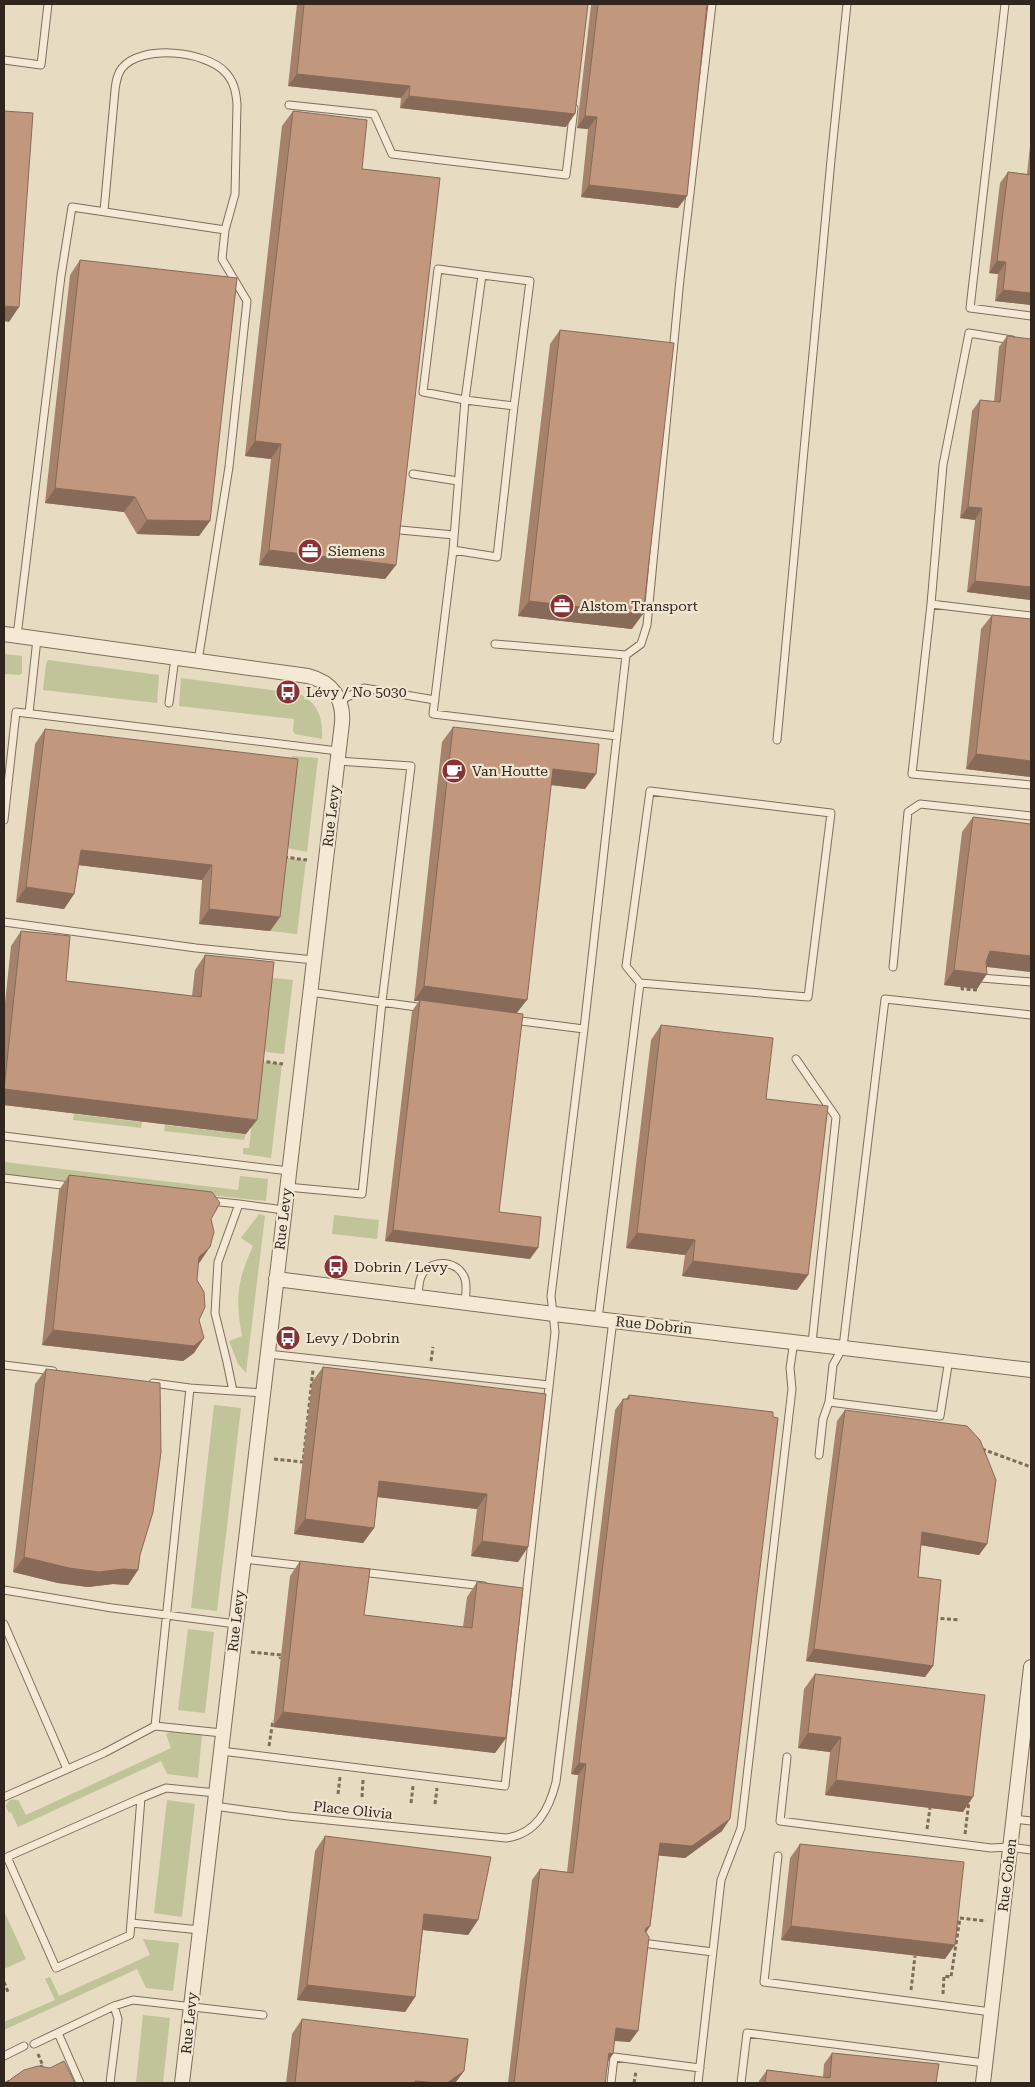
<svg xmlns="http://www.w3.org/2000/svg" width="1035" height="2087" font-family="'Roboto Serif',serif">
<style>
.green{fill:#c0c498}
.lines{fill:none;stroke-linecap:round;stroke-linejoin:round}
.service-casing{stroke:#7f6d5c;stroke-width:9}
.minor-casing{stroke:#7f6d5c;stroke-width:16}
.path{stroke:#7f6d5c;stroke-width:3;stroke-dasharray:4 2.5;stroke-linecap:butt}
.service{stroke:#f3e9d4;stroke-width:7}
.minor{stroke:#f3e9d4;stroke-width:14}
.wall{fill:#a6826c}
.shaded-wall{fill:#876a58}
.building{fill:#c1977d;stroke:#876a58}
.labels{text-anchor:middle;dominant-baseline:central;stroke-width:4.5;stroke-linejoin:round;paint-order:stroke}
.poi-label{font-size:14px;fill:#31261e;stroke:#f0e6d1;text-anchor:start}
.street-label{font-size:14px;fill:#31261e;stroke:#f0e6d1}
</style>
<rect width="100%" height="100%" fill="#e7dbc2"/>
<path class="green" d="M4,654L22,656V673L20,675L4,674Z
M48,660L159,675L157,703L43,690L46,664Z
M181,678L300,694C319,704 323,719 322,739L295,734L293,731L294,719L179,706Z
M293,756L318,758L307,852L286,848L289,765L290,758Z
M288,858L306,860L297,934L270,931L278,864L281,865Z
M264,977L293,980L284,1054L266,1052L261,1045Z
M263,1062L282,1064L271,1158L243,1154V1148H249L258,1066Z
M74,1114L142,1122L141,1128L73,1120Z
M165,1125L246,1134L244,1140L164,1131Z
M4,1162L238,1190L240,1176L268,1179L266,1201L4,1174Z
M259,1214L265,1216L246,1373L238,1364L229,1341L242,1336C235,1297 237,1282 253,1246L241,1238Z
M334,1215L379,1220L377,1239L332,1234Z
M214,1405L241,1408L217,1611L191,1608Z
M188,1629L214,1632L205,1713L178,1710Z
M175,1730L202,1734L198,1778L167,1774L161,1761L18,1827L11,1812L9,1813L6,1806C9,1799 12,1799 18,1800L26,1815L171,1748L166,1734Z
M167,1800L195,1804L182,1917L154,1913Z
M4,1911L26,1959L4,1969Z
M143,1939L179,1943L173,1991L146,1988L137,1969L4,2030V2022L55,2000L45,1979L50,1977L59,1996L150,1955Z
M143,2015L170,2018L163,2083H136Z"/>
<g class="lines">
<defs>
<path id="service" d="M1005,4L970,308L1031,316
M4,60L41,65L48,4
M289,105L374,114L392,154L566,175L574,108
M104,211L115,90C116,82 117,74 122,68C141,44 206,51 225,72C234,81 236,92 237,104L235,194L225,230
M482,275L438,269L423,392L465,400L482,275L530,281L514,406
M413,474L458,481
M400,530L454,535
M453,550L497,557L514,406L465,400L453,550L433,714L617,736
M931,604L943,465L969,333L1012,340
M1031,616L931,604L912,774L1031,785
M17,636L61,276L72,207L225,230L222,259L247,301L229,467L198,661
M626,655L641,644L647,625L680,279L712,4
M340,701L364,688L435,700
M169,703L175,658
M29,713L37,639
M777,740L831,160L847,4
M4,820L16,712L338,751
M4,922L196,948L314,960
M893,967L908,812L920,804L1031,816
M981,978L1031,982
M310,992L424,1008
M513,1020L584,1029
M796,1059L836,1117L812,1343
M4,1136L289,1171
M4,1178L70,1186
M287,1187L362,1194L382,1002L411,766L338,761
M210,1201L239,1204
M418,1296C419,1289 418,1280 423,1273C434,1258 459,1261 465,1279C467,1286 466,1295 465,1303
M598,1319L640,983L626,966L650,791L831,813L808,997L640,983
M268,1354L549,1385
M949,1359L940,1416L829,1402L833,1365L843,1347L885,999L1031,1015
M4,1365L53,1371
M190,1388L263,1393
M233,1391L227,1362L215,1313L218,1262L239,1204L284,1210
M819,1455L823,1419L829,1402
M243,1559L305,1566
M361,1572L484,1586
M4,1590L112,1608L236,1624
M4,1624L67,1769
M155,1726L222,1733
M221,1751L505,1786L555,1332L551,1296L584,1029L626,655L495,644
M787,1757L780,1821L991,1848L1010,1847L1031,1850
M4,1797L104,1753L155,1726L190,1388L153,1383
M141,1798L130,1935L56,1968L7,1857L141,1798L166,1788L216,1793
M214,1806L288,1816L506,1838C536,1834 549,1810 556,1782L613,1320
M1014,1819L1031,1821
M778,1856L764,1982L991,2012
M131,1923L200,1930
M642,1943L713,1952
M114,2006L133,2000L263,2015
M58,2033L80,2083
M34,2044L114,2006L118,2019L110,2083
M4,2056L24,2046
M611,2083L614,2057L700,2068
M698,2083L721,1880L741,1828L792,1389L790,1368L794,1341
M741,2083L747,2033L985,2063"/>
<path id="minor" d="M4,634L308,676C332,682 344,699 342,723L182,2083
M276,1279L554,1314L1031,1370
M983,2083L1031,1667"/>
</defs>
<use href="#service" class="service-casing"/>
<use href="#minor" class="minor-casing"/>
<path class="path" d="M284,857L307,860
M962,987V989L978,990
M260,1061L283,1064
M431,1361L433,1347
M982,1449L1031,1467
M274,1459L303,1462L313,1370
M934,1618L960,1620
M251,1652L281,1655L280,1659
M269,1746L273,1720
M338,1794L340,1777
M362,1797L363,1780
M411,1803L413,1786
M435,1804L437,1788
M927,1829L930,1808
M965,1834L969,1801
M960,1918L986,1921
M4,1982L8,1992
M911,1990L915,1956
M943,1994L944,1976L951,1977L960,1918
M38,2054L43,2066L38,2068
M6,2083L12,2080
M634,2083L636,2071"/>
<use href="#service" class="service"/>
<use href="#minor" class="minor"/>
</g>
<path class="wall" d="M297,4H588L566,127L400,108L401,98L288,86Z
M591,4H707L678,208L581,197L588,129L577,128L591,5Z
M293,111L362,169L396,565L385,579L259,565L271,459L245,456L282,126Z
M1031,137V305L995,301L998,274L989,273L1000,183L1008,172L1027,174Z
M80,260L210,521L199,536L137,534L124,512L45,503L70,275Z
M560,330L632,629L518,616L550,344Z
M1007,336L1031,600L967,592L975,520L960,518L972,411L980,400L994,402L999,347Z
M992,615L1031,777L966,769L981,629Z
M453,727L596,774L585,789L551,785L517,1013L499,1212L530,1259L385,1241L412,1011L419,1001H414L442,742Z
M45,729L280,917L270,931L199,924L202,880L78,865L74,894L64,909L16,902L35,744Z
M973,817L1031,824V972L987,967L977,989L944,985L962,832Z
M21,931L66,981L192,996L195,970L205,955L246,1134L4,1105V1012L11,946Z
M661,1025L766,1099L808,1275L797,1290L682,1276L685,1255L626,1248L651,1040Z
M69,1175L211,1219L200,1262L198,1263L197,1280L199,1320L194,1353L183,1361L42,1345L59,1190Z
M323,1367L546,1394L528,1547L518,1562L471,1556L477,1509L377,1497L374,1528L363,1543L294,1534L312,1382Z
M46,1369L140,1555L138,1570L128,1585L113,1584L88,1587L58,1583L13,1572L35,1384Z
M629,1395L722,1831L685,1858L659,1855L650,1926L646,1933L630,2042L614,2041L613,2054L608,2061L605,2083H508L532,1880L540,1869L567,1872L578,1775L571,1774L615,1410L623,1399H626Z
M845,1410L987,1544L979,1555L921,1545L918,1577L933,1666L925,1677L806,1661L837,1421Z
M300,1561L364,1615L463,1627L467,1597L477,1582L506,1738L495,1753L273,1727L290,1576Z
M815,1674L963,1812L825,1795L830,1752L798,1748L804,1689Z
M325,1836L478,1920L468,1935L423,1930L415,1997L405,2012L297,2000L315,1851Z
M800,1844L945,1959L781,1940L790,1858Z
M302,2019L464,2071L455,2083H286L292,2034Z
M832,2053L936,2083H759V2081L767,2070L823,2077L824,2064Z"/>
<path class="shaded-wall" d="M297,74L410,86L401,98L288,86Z
M409,96L575,114L566,127L400,108Z
M585,116L597,117L588,129L577,128Z
M589,185L687,196L678,208L581,197Z
M997,261L1006,262L998,274L989,273Z
M1003,290L1031,293V305L995,301Z
M4,306L19,307L9,322L4,321Z
M255,441L281,444L271,459L245,456Z
M55,488L135,497L124,512L45,503Z
M968,507L982,508L975,520L960,518Z
M147,520L210,521L199,536L137,534Z
M269,550L396,565L385,579L259,565Z
M975,581L1031,587V600L967,592Z
M529,601L643,614L632,629L518,616Z
M976,754L1031,761V777L966,769Z
M553,769L596,774L585,789L543,784Z
M81,850L212,865L202,880L70,864Z
M26,887L74,894L64,909L16,902Z
M209,909L280,917L270,931L199,924Z
M990,951L1031,956V972L980,966Z
M954,970L987,974L977,989L944,985Z
M424,986L527,1000L516,1014L420,1000L419,1001H414Z
M4,1089L257,1120L246,1134L4,1105Z
M393,1230L538,1248L530,1259L385,1241Z
M637,1233L695,1240L685,1255L626,1248Z
M210,1247L200,1262L189,1272L199,1257Z
M693,1261L808,1275L797,1290L682,1276Z
M53,1330L204,1338L194,1353L183,1361L42,1345Z
M379,1481L487,1494L477,1509L369,1496Z
M305,1519L374,1528L363,1543L294,1534Z
M922,1532L987,1544L979,1555L914,1544Z
M482,1541L528,1547L518,1562L471,1556Z
M24,1557L123,1569L138,1570L128,1585L113,1584L88,1587L58,1583L13,1572Z
M814,1649L933,1666L925,1677L806,1661Z
M283,1712L506,1738L495,1753L273,1727Z
M808,1733L841,1737L830,1752L798,1748Z
M579,1763L586,1764L578,1775L571,1774Z
M836,1780L973,1797L963,1812L825,1795Z
M730,1819L722,1831L685,1858L652,1855L660,1843Z
M424,1914L478,1920L468,1935L414,1929Z
M650,1926L642,1938L646,1928Z
M791,1926L955,1945L945,1959L781,1940Z
M307,1985L415,1997L405,2012L297,2000Z
M616,2028L638,2031L630,2042L608,2040Z
M609,2053L613,2054L605,2065Z
M464,2071L455,2083H447Z
M415,2081L439,2083H413Z"/>
<path class="building" d="M304,4H588L575,114L409,96L410,86L297,74Z
M598,4H707L687,196L589,185L597,117L585,116Z
M4,111L33,113L19,307L4,306Z
M293,111L367,120L362,169L440,178L396,565L269,550L281,444L255,441Z
M1008,172L1031,175V293L1003,290L1006,262L997,261Z
M80,260L237,278L210,521L147,520L135,497L55,488Z
M560,330L674,343L643,614L529,601Z
M1007,336L1031,339V587L975,581L982,508L968,507L980,400L1000,402Z
M992,615L1031,619V761L976,754Z
M453,727L599,744L596,774L553,769L527,1000L424,986Z
M45,729L298,759L280,917L209,909L212,865L81,850L74,894L26,887Z
M973,817L1031,824V956L990,951L986,962L987,974L954,970Z
M21,931L70,936L66,981L201,997L205,955L274,962L257,1120L4,1089Z
M420,1000L523,1014L499,1212L541,1217L538,1248L393,1230Z
M661,1025L773,1038L766,1099L828,1106L808,1275L693,1261L695,1240L637,1233Z
M69,1175L212,1192L220,1203L211,1219L214,1232L210,1247L199,1257L197,1280L204,1292L205,1307L199,1320L204,1338L194,1346L53,1330Z
M323,1367L546,1394L528,1547L482,1541L487,1494L379,1481L374,1528L305,1519Z
M46,1369L160,1383L161,1452L153,1512L140,1555L138,1570L123,1569L99,1572L69,1568L24,1557Z
M629,1395L773,1412V1417L778,1418L730,1819L692,1846L660,1843L650,1926L646,1928L645,1931L649,1937L638,2031L616,2028L613,2054L609,2053L605,2083H514L540,1869L573,1873L586,1764L579,1763L623,1399H629Z
M845,1410L967,1426L980,1440L996,1480L987,1544L922,1532L918,1577L941,1580L933,1666L814,1649Z
M300,1561L370,1569L364,1615L472,1628L477,1582L523,1588L506,1738L283,1712Z
M815,1674L985,1695L973,1797L836,1780L841,1737L808,1733Z
M325,1836L491,1857L478,1920L424,1914L415,1997L307,1985Z
M800,1844L964,1862L955,1945L791,1926Z
M302,2019L468,2039L464,2071L447,2083H439L415,2081V2083H295Z
M832,2053L939,2064L936,2083H765L767,2070L830,2078Z
M64,2061L75,2083H7L11,2079L24,2070L38,2066L50,2068Z"/>
<defs>
<symbol id="office-disc" viewBox="-11 -11 22 22"><circle r="9.5" fill="#863336" stroke="#f0e6d1"/><path d="M-6-3h4V-5.5h4V-3h4V5H-6ZM-1-4.5V-3h2v-1.5ZM-6 0V1H6V0Z" fill="#fff"/></symbol>
<symbol id="bus-disc" viewBox="-11 -11 22 22"><circle r="9.5" fill="#863336" stroke="#f0e6d1"/><path d="M-5-6H5V4H4V6H2V4H-2V6H-4V4H-5ZM-3.5-4V0h7V-4ZM-3.5 1.2v1.5H-2V1.2ZM2 1.2v1.5H3.5V1.2Z" fill="#fff"/></symbol>
<symbol id="cafe-disc" viewBox="-11 -11 22 22"><circle r="9.5" fill="#863336" stroke="#f0e6d1"/><path d="M-5.5-4.5H6V0H3Q3 3.5 0 3.5H-2.5Q-5.5 3.5-5.5 0ZM3-3.2v2h1.7v-2ZM-6 4.5H4V6H-6Z" fill="#fff"/></symbol>
</defs>
<g fill-rule="evenodd">
<use href="#office-disc" x="296" y="537" width="28" height="28"/>
<use href="#office-disc" x="548" y="592" width="28" height="28"/>
<use href="#bus-disc" x="274" y="678" width="28" height="28"/>
<use href="#cafe-disc" x="440" y="757" width="28" height="28"/>
<use href="#bus-disc" x="322" y="1253" width="28" height="28"/>
<use href="#bus-disc" x="274" y="1324" width="28" height="28"/>
</g>
<g class="labels">
<g class="poi-label">
<text x="328" y="551">Siemens</text>
<text x="580" y="606">Alstom Transport</text>
<text x="306" y="692">Lévy / No 5030</text>
<text x="472" y="771">Van Houtte</text>
<text x="354" y="1267">Dobrin / Levy</text>
<text x="306" y="1338">Levy / Dobrin</text>
</g>
<g class="street-label">
<text transform="translate(331 816) rotate(-83)">Rue Levy</text>
<text transform="translate(283 1219) rotate(-83)">Rue Levy</text>
<text transform="translate(654 1325) rotate(6)">Rue Dobrin</text>
<text transform="translate(236 1621) rotate(-83)">Rue Levy</text>
<text transform="translate(353 1810) rotate(6)">Place Olivia</text>
<text transform="translate(1007 1875) rotate(-83)">Rue Cohen</text>
<text transform="translate(189 2023) rotate(-84)">Rue Levy</text>
</g>
</g>
<rect width="1035" height="2087" fill="none" stroke="#31261e" stroke-width="10"/>
</svg>
